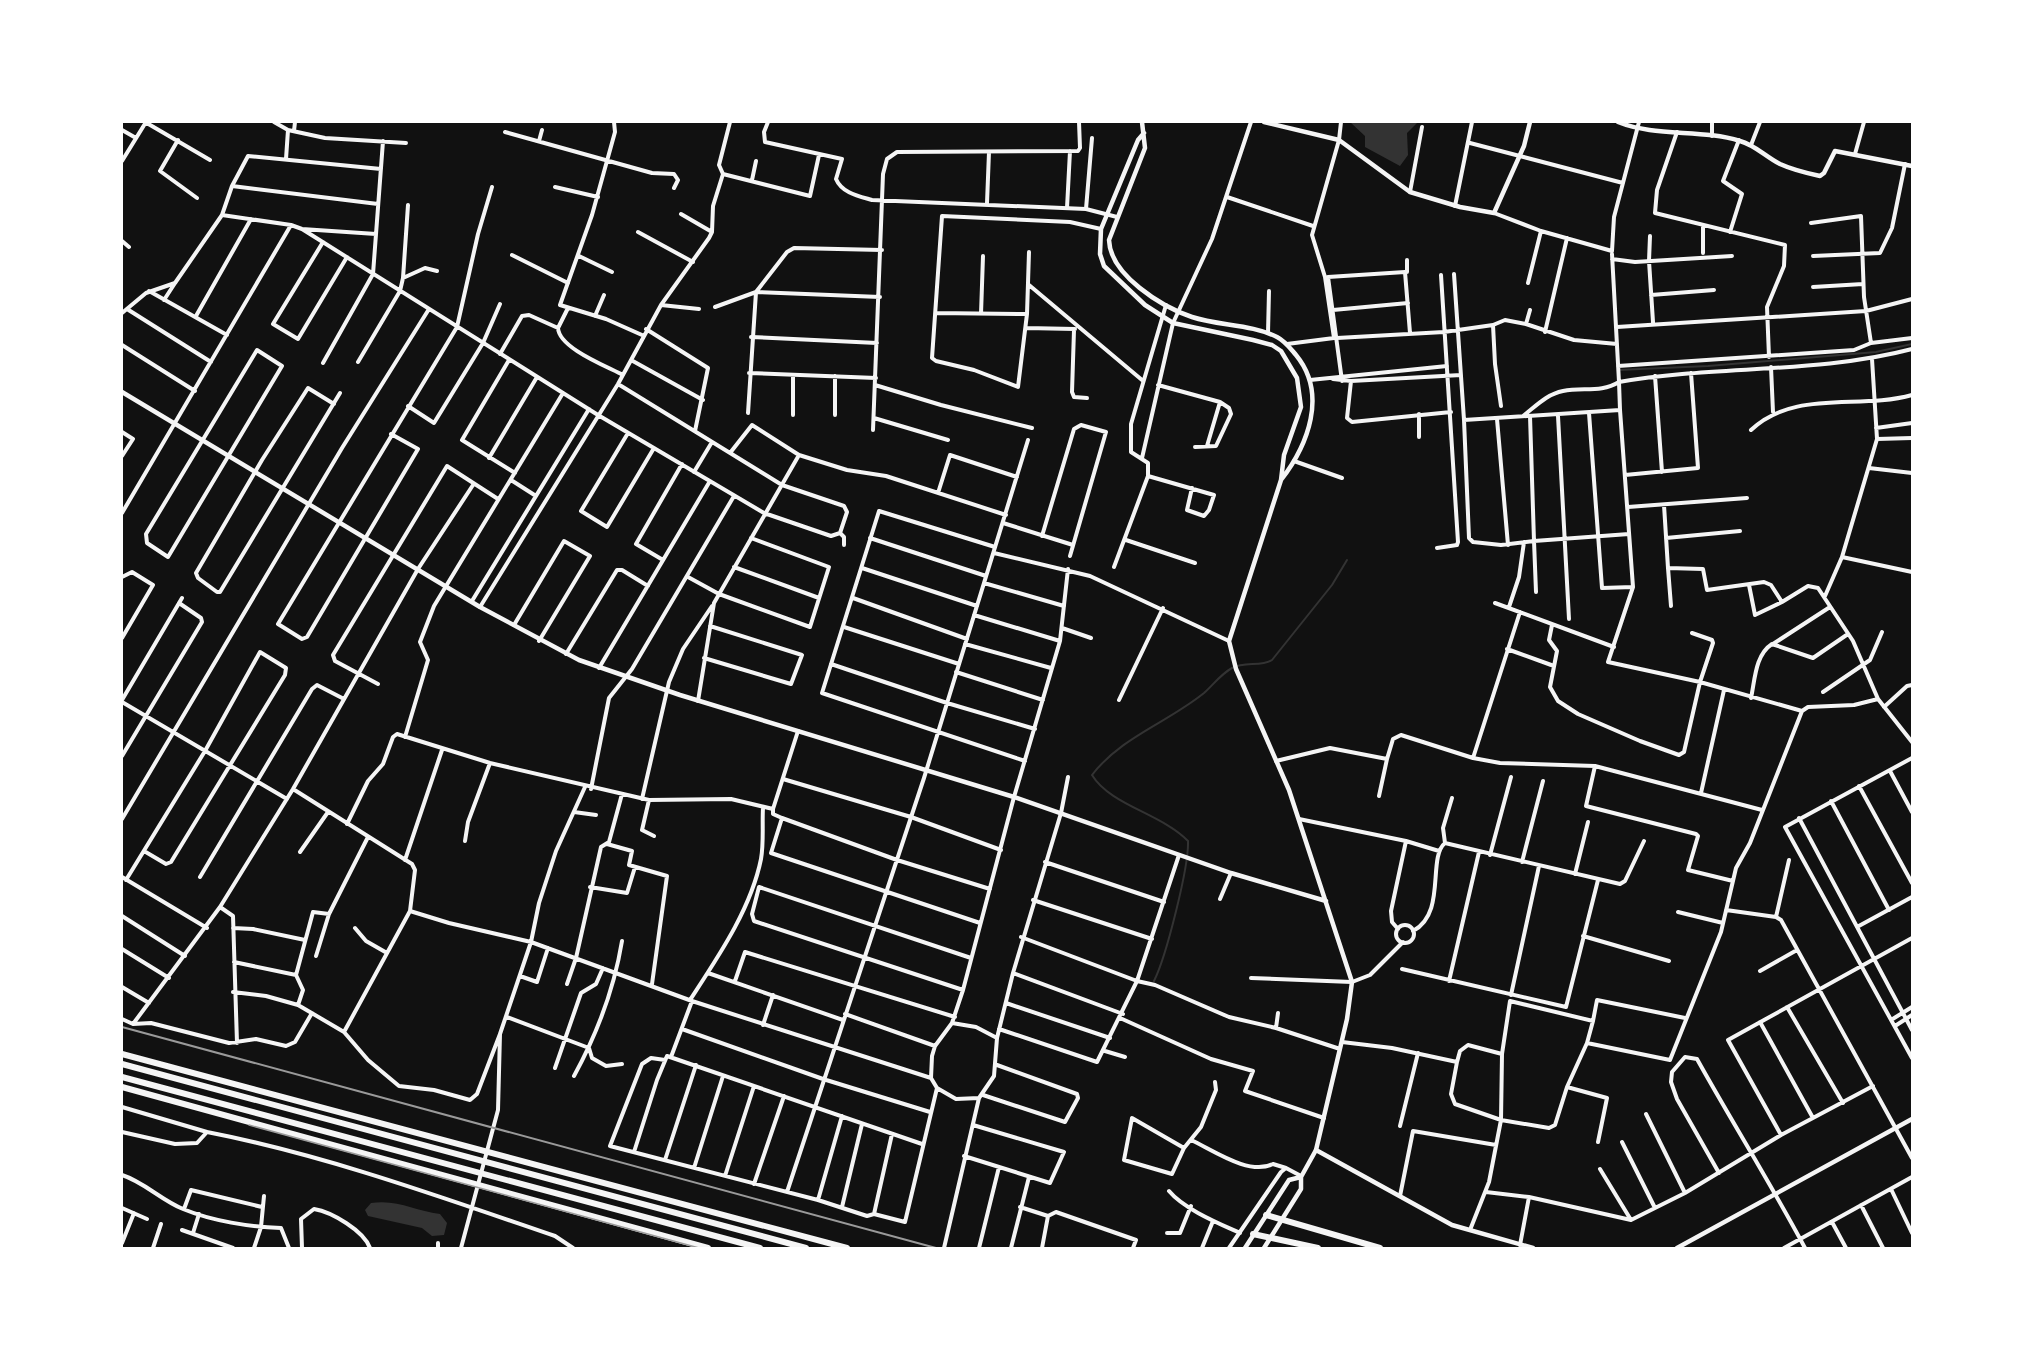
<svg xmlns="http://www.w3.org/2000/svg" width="2034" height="1370" font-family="'Asap Condensed',sans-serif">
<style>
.water{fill:#333}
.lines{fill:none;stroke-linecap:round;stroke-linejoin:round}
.stream{stroke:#333;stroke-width:2}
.minor{stroke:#f5f5f5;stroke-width:4}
.tertiary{stroke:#f5f5f5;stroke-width:4.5}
.secondary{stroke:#f5f5f5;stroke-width:4.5}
.motorway{stroke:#f5f5f5;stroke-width:6}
.tram{stroke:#9a9a9a;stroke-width:1.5}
.rail{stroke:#9a9a9a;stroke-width:2}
</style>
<rect width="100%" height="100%" fill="#111"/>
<path class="water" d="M1350,122H1418L1407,133L1408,155L1400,166L1365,147V136Z
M371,1203C398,1199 415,1211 440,1214L447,1223L444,1235L432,1236L422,1228L368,1216L365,1210Z"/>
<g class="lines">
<path class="stream" d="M1618,370L1708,366L1876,352L1912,344
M1154,981C1166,957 1189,867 1188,841C1162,814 1110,805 1092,775C1121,737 1167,723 1204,693C1213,685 1221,674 1232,668C1245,661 1260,667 1272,660L1332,585L1347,560"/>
<path class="minor" d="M145,122L210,160
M274,122L288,130
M614,122L615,132L592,215L560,305L606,319L642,335
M768,122L764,132L765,142L842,159L836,179C842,193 858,196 872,200L1086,209L1117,217
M1712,122V136
M122,130L136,138
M294,131L295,122
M505,132L652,173L674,174L678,180L674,188
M1677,132L1657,190L1655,213L1785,245L1784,266L1767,307L1769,357
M178,140L160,171L197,198
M539,141L542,130
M1470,143L1623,183
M1751,145L1760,122
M1855,154L1864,122
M286,159L288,130L325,138L406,143
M122,161L146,122
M723,174L810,196L819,155
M752,180L756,161
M232,186L378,204
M555,187L598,197
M1410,192L1422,127
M1227,197L1313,226
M987,203L989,152
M1455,206L1472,122
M1067,208L1070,151
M1086,209L1092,138
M1494,213L1541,231L1528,283
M222,215L291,225L302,229L376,234
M1811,223L1861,216L1864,297L1871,343
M1703,226V253
M302,229L598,415L764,513L831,536L840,533L847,512L844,506L782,485L618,384
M1541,231L1612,251L1614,217L1639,122
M638,232L693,262
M712,232L713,206L723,174L719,165L730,122
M1730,232L1742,194L1723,181L1739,140
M1650,236L1649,261L1653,322
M122,241L129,247
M323,242L273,324L298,339L347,257
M512,255L568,283
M579,256L612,272
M1813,256L1880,253L1892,228L1905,164
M1612,259L1635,262L1732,256
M1407,272V260
M1454,274L1464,420L1620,410L1619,382C1715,365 1817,374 1912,349
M403,278L408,205
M1029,285L1142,380
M1813,287L1863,284
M149,291L227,335
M1651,295L1714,290
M164,300L175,283
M661,305L699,309
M715,307L756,292L880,297
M568,308L558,328C559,348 606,366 623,375
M127,309L211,362
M1333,310L1408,303
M122,313L146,293L175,283L222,215L232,186L248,156L381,169
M935,313L1027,314L1018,387L974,370L936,361L932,358L942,216L1070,222L1101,229
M981,314L983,256
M1027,314L1029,252
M196,316L251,219
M595,316L604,295
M1526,324L1574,340L1617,344
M1493,325L1505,320L1526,324L1530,310
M1617,327L1866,311L1912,299
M1026,328L1075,329
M646,329L708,368L695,431
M1074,330L1072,392L1074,397L1087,398
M1545,332L1567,238
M1268,333L1269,291
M751,337L877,343
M1337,338L1444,332L1493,325L1495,364L1501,406
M1287,344L1334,338L1325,277L1312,235L1339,140L1341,122
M122,345L195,391
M257,350L282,366L168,557L147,543L146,534Z
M500,354L522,316L529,315L558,328
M509,360L462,440L515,473
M631,360L703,400
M358,362L400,291L403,278L425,268L437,271
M323,363L373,274L383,141
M1618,366L1854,350L1871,343L1912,338
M1771,367L1773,412
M749,373L876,378
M793,375V415
M1655,376L1662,472
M1333,379L1351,381L1461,375
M1310,380L1447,366
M1342,381L1328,277L1405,272L1410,333
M1351,381L1347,418L1352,422L1451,412
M875,385L941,405L1032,428
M1158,385L1220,402L1207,446
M334,404L308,388L262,460L196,573L198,578L217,592H220L340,393
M408,406L434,423L483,343L500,304
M1620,410L1633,587L1608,662L1700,682L1802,711
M748,413L756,292L787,252L794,248L882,250
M1589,413L1602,588L1633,587
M1419,414V437
M835,415V376
M1523,416C1536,406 1547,394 1563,391C1583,387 1601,393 1619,382L1612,254
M1558,416L1569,619
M874,418L948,440
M1497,419L1508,545
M1464,420L1469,538L1473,542L1501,545L1534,541L1530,416
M1876,428L1912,423
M873,430L883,174L887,159L897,152L1078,151L1080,148L1079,122
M1751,430C1794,389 1859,410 1912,395
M122,432L133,439L122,456
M628,433L581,511L607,527L654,448
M391,434L418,449L307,637L302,639L278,624L457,327L478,234L492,187
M1877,439L1912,438
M1195,447L1216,446L1231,414L1229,408L1220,402
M730,453L752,425L799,455
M489,458L537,377
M1142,458L1173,323L1212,239L1251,122
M1294,461L1342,478
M1869,468L1912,473
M694,472L712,442
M1625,475L1698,468L1691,373
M1148,476L1214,495L1209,510L1204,516L1187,510L1192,488
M511,480L536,496
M938,493L950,455L1017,477
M1664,505L1668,568L1703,569L1707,590L1764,582L1771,585L1782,602L1808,586L1818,588L1853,641L1878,699L1912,742
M1628,507L1747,498
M122,513L291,225
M1003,523L1073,545
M840,533L844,537V545
M1042,536L1074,429L1081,425L1106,432L1070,556
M870,538L986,576
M1666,538L1740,531
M1126,540L1195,563
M995,547L879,511L822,693L1025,761
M1437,548L1457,545L1458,542L1441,275
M994,553L1090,576L1229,641
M1842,557L1912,572
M663,560L636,544L682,464
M734,567L819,598
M1114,567L1148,476V463L1131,452V424L1166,305
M862,568L977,606
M1668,568L1671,606
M122,577L132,572L153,585L122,638
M688,577L719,594L810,627L829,567L751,538
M984,583L1064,606
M1749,585L1755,615L1782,602
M1536,592L1534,541L1629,534
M1825,596L1842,557L1877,439L1872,359
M853,598L967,639
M472,601L589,409
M1495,603L1614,647
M480,607L618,384L661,305L709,238L712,232L681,214
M1509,607L1519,577L1524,542
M974,615L1060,641
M514,625L564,541L590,556L539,641
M1552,625L1549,640L1557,651L1550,687L1558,701L1578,714L1640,741L1679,755L1684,752L1700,682L1713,643L1712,640L1692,633
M844,627L959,664
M1062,628L1091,638
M965,644L1051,668
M1773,644L1830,607
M1507,649L1554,666
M566,654L617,570H622L648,586
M704,658L791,684L802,655L710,626
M831,664L947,703L1035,729
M599,668L710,481
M956,672L1043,700
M378,684L335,661L333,655L447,466L498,499
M1823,692L1870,660L1882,632
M1751,698C1755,680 1755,655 1772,644L1813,658L1848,634
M122,700L182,598
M1119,700L1163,608
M698,701L714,603L799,455L847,470L886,476L1006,515
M122,702L287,799
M1884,707L1907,686L1912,685
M1802,711L1808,707L1854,705L1878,699
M405,737L428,660L420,642L434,606L563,393
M122,756L202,622L201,618L179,603
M1473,758L1520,612
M1912,758L1785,827L1912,1058
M1276,761L1330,748L1387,759L1393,739L1401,735L1473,758L1500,763L1595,766L1762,810
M1595,766L1586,806L1696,834L1698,836L1688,870L1733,881
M1890,771L1912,812
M783,779L911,817L1001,850
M1859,786L1912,883
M293,789L412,864L415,870L410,911L344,1032L368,1060L399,1086L434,1090L470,1100L477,1094L500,1034
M591,789L609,698L632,669L734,496
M1701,793L1724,690
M1379,796L1387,759
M642,799L669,682L683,649L712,606
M649,800L642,830L654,836
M1831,801L1889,910
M773,809V814L782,818L897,860L990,889
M773,809L798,731
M574,812L596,815
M782,818L771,853L980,923
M1799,818L1912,1030
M122,819L342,448L429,309
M1299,819L1406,841
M347,824L368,781L383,764L393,737L397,734L490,763L649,800L731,799L773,809
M465,841L468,822L490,763
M1445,843L1443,828L1452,798
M607,844L632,851L629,865L667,876L652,984
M300,852L328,812
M1490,855L1511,777
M405,860L442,750
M1045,862L1164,902
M1522,862L1543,781
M1575,874L1588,822
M122,877L207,928
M200,877L312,689L317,685L344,699
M126,880L205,751L260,652L286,668L285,675L171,862L166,864L144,851
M590,887L627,893L635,867
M1220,899L1231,873
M1033,900L1152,939
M220,907L233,916L237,1043
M1726,910L1776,917
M410,911L449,923L531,942L692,1001L931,1078
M1678,912L1723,923
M122,916L185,956
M1776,917L1781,920L1912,1158
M1776,917L1789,860
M1396 934a9 9 0 1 1 18 0a9 9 0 1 1-18 0Z
M1857,927L1912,897
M233,928L253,929L305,940
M355,928L366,941L387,953
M1398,929L1392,922L1391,911L1406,841L1439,851
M1413,931C1447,913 1427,858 1445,843L1620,884L1625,881L1644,841
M1583,936L1669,961
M1021,937L1137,981L1179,855
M122,949L169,978
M316,956L329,914L368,837
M234,962L296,975L303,990L298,1005
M1402,969L1566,1007L1598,880
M1760,971L1797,950
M708,973L843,1020
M1013,973L1123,1014
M296,975L313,912L329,914
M520,976L537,982L548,948
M1251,978L1352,982L1370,975L1403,942
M735,981L745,952L955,1017
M1449,981L1479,852
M567,984L576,958L601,847L609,842L622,794
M122,987L149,1003
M963,990L754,921L752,914L759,887L971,958
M233,992L266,996L298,1005L344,1032
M1511,995L1539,866
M690,1000C718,957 751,909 761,859C764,843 762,824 763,808
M1006,1003L1110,1038
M1787,1007L1843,1103
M845,1014L935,1046
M507,1017L589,1048L592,1058L606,1066L622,1064
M1120,1018L1211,1059L1253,1071L1245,1091L1324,1118
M122,1019L133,1024L151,1023L229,1043L256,1039L286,1046L295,1042L312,1013
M1891,1020L1912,1007
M1593,1021L1597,1000L1685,1018
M1760,1022L1813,1118
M952,1023L976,1027L997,1038
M133,1024L220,907L293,789L418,569L473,485
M763,1025L773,995
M1895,1026L1912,1015
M1276,1028L1278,1013
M682,1029L823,1079L930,1112
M999,1029L1097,1062L1137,981L1155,985L1229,1017L1276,1028L1340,1049
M1342,1042L1392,1048L1457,1062L1460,1051L1468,1045L1502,1054
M1105,1051L1125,1057
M671,1057L692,1001
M665,1060L651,1058L642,1064L610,1146L818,1200L867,1216L874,1214L905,1222L937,1088L931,1078L932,1056L935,1046L952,1023L963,990L1014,797L1060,641L1068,569
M1457,1062L1451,1094L1455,1104L1501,1120L1502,1054L1510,1001L1593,1021L1587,1043
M555,1068L581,993L596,984L603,968
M574,1076C598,1032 614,990 622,941
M1567,1087L1607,1098L1598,1142
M937,1088L956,1099L979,1098
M983,1095L1065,1122L1078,1098L1077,1094L997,1065
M122,1107L207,1132L197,1143L175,1144L122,1132
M1646,1114L1685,1193
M1400,1126L1418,1053
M207,1132C325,1155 441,1197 555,1236L573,1248
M1781,1135L1728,1040L1912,938
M1191,1140C1213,1150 1249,1176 1273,1164L1286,1168
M1622,1142L1655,1208
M1184,1148L1132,1118L1124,1160L1172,1174L1184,1148L1201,1127L1216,1090L1215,1082
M634,1152L657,1080L667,1056L922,1144
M964,1156L1050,1183L1064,1152L973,1125
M665,1160L696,1065
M694,1168L723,1076
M1600,1169L1631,1220
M1719,1173L1677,1099L1671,1082L1672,1072L1685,1057L1697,1059C1732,1122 1771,1184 1805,1248
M122,1175C144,1182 161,1200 183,1209C212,1221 250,1227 281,1228L289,1248
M725,1176L754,1086
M754,1184L784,1096
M1891,1189L1912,1233
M1169,1191C1184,1209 1218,1223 1240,1233
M787,1192L924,778L1028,440
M1486,1192L1529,1197L1631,1220L1685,1193L1781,1135L1873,1086
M1400,1196L1413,1131L1496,1145
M818,1200L842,1116
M1861,1205L1883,1248
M842,1207L862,1124
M1020,1207L1048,1216
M122,1208L147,1219
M184,1209L191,1190L262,1207
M874,1214L892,1134
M1832,1222L1846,1248
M182,1230L233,1248
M1470,1230L1489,1182L1501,1120L1549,1128L1555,1125L1567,1087L1587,1043L1670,1060L1721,932L1736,868L1750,843L1802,711
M193,1233L199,1214
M1167,1233H1180L1191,1206
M122,1243L134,1213
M1520,1245L1529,1197
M153,1248L161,1224
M254,1248L261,1227L264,1196
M302,1248L301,1219L314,1209C332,1212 364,1231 370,1248
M438,1248V1243
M461,1248L498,1110L500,1034L531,942L539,903L556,851L585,787
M944,1248L979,1098L994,1076L997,1038L1013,973L1061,813L1068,777
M979,1248L999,1167
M1011,1248L1029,1177
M1042,1248L1048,1216L1056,1212L1136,1240L1133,1248
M1202,1248L1213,1221
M1229,1248L1281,1172L1286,1168L1301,1176
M1784,1248L1912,1177"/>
<path class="tertiary" d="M1264,122L1339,140L1410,192L1460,207L1494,213L1524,146L1530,122
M1618,122C1655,137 1702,129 1740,141C1755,145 1766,157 1780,164C1793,170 1806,173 1820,176L1824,173L1835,151L1912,166
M1316,1150L1452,1225L1533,1248
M1677,1248L1912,1119"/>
<path class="secondary" d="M1142,122L1145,148L1109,240C1110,275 1162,307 1192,317C1219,326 1251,324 1277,337C1285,341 1290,348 1296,355C1328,394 1308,445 1281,480
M1144,133L1138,140L1101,229L1100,254L1104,266L1145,305L1173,323L1253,340L1272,345L1281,351L1297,378L1301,407L1284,455L1281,480L1229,641L1236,669L1289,790L1352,982L1347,1019L1316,1150L1301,1177V1189L1264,1248
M122,392L480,607L579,660L680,695L1014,797L1231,873L1326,901
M1245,1248L1289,1180L1301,1177"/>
<path class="motorway" d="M122,1054L847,1248
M122,1064L806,1248
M122,1077L760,1248
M122,1087L708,1248
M1266,1215L1380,1248
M1253,1234L1318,1248"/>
<path class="tram" d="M249,1125L699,1248"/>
<path class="rail" d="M122,1027L936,1248"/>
</g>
<rect width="2034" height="1370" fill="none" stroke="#ffffff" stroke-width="246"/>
</svg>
